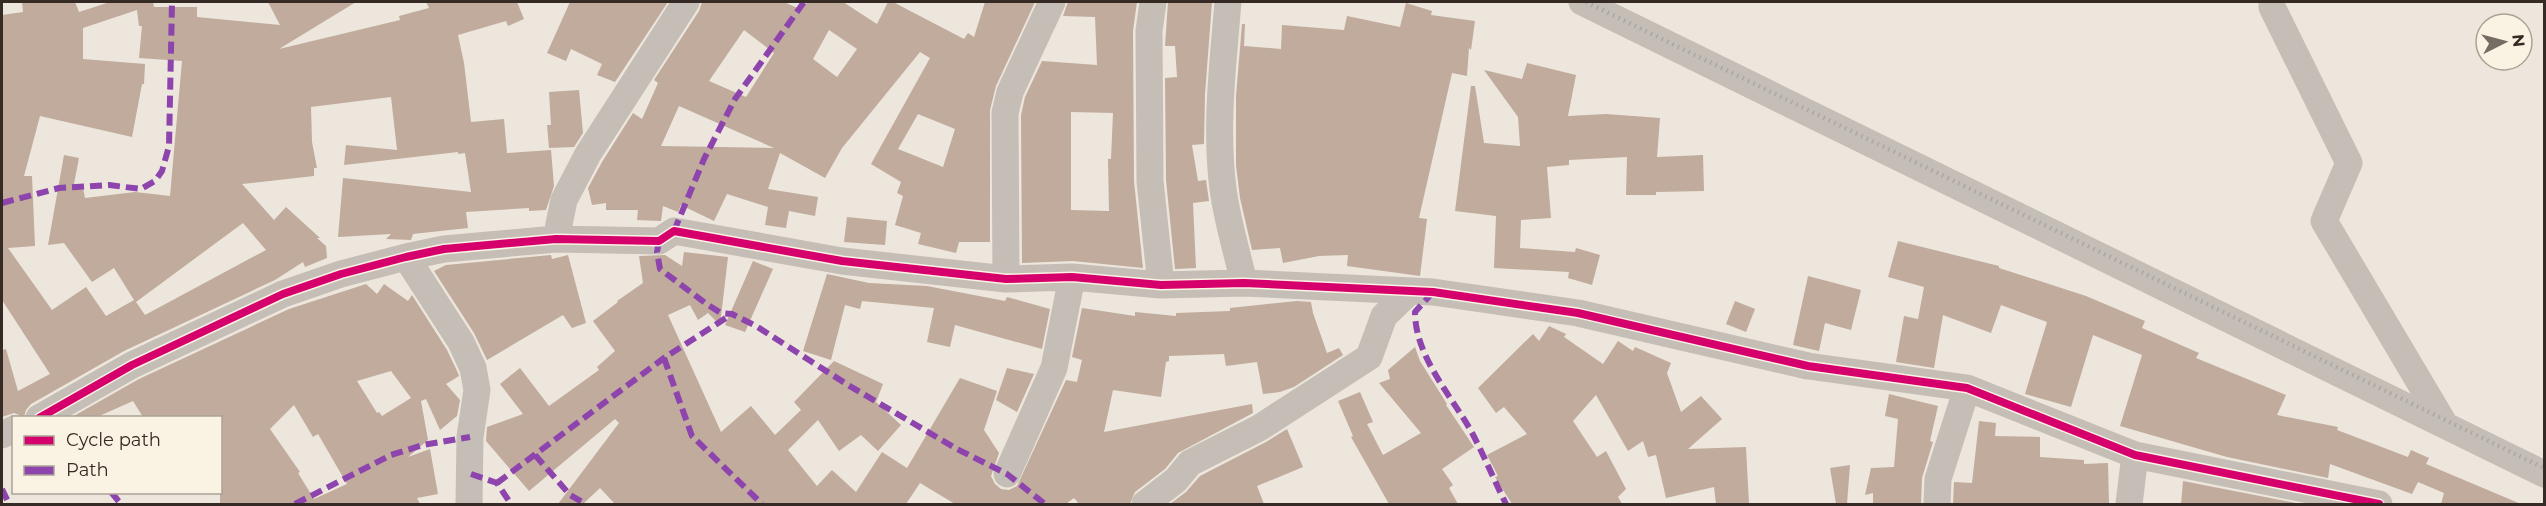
<svg xmlns="http://www.w3.org/2000/svg" width="2546" height="506" font-family="Montserrat,sans-serif">
<style>
.building{fill:#c1ab9c;fill-rule:evenodd}
.lines{fill:none;stroke-linecap:round;stroke-linejoin:round}
.minor{stroke:#c4beb6;stroke-width:27}
.rail{stroke:#aca6a0;stroke-width:4.5;stroke-dasharray:1.5 4.5;stroke-linecap:butt}
.quiet{stroke:#8e44ad;stroke-width:6;stroke-dasharray:12 6;stroke-linecap:butt}
.cycleway-casing{stroke:#faf2e2;stroke-width:11}
.cycleway{stroke:#d6006c;stroke-width:8}
</style>
<rect width="100%" height="100%" fill="#ece6dc"/>
<path class="building" d="M22,2H75L79,12L110,2H153L154,7H197V17L280,25L268,2H356L279,49L400,20L399,16L429,8L426,2H517L524,19L508,26L506,21L458,35L464,63L471,122L504,119L507,153L551,150L554,186L546,210L529,211V208L466,212L468,228L413,234L411,240L386,239L391,234L338,237L343,178L471,192L465,153L458,154V152L344,165L346,145L397,150L391,97L311,107L312,142L317,168H314V176L242,184L274,220L286,207L320,238H317L326,246L327,258L305,267L303,262L275,280L124,351L31,404L26,410L24,417L14,413L2,417V350L6,349L18,391L50,374L2,300V15L23,12ZM137,10L139,26H142L139,58L182,61L170,196L135,192L85,198L83,188L73,189L79,158L64,155L48,245L64,243L92,282L114,268L134,300L106,316L86,287L52,310L8,248L35,246L32,176H24L40,116L132,137L142,84H144L145,64L83,59V28ZM243,223L266,250L145,315L136,302Z
M570,2H668L615,82L597,75L602,64L571,49L566,61L547,53Z
M702,2H784L802,10L807,2H843L877,24L888,2H893L964,39L968,33L974,37L985,2H1035L996,86L990,110V242H959L956,253L918,244L921,233L895,225L903,196L897,193L901,182L871,164L930,58L920,52L842,148L825,178L780,153L768,189L818,197L815,216L789,211L786,228L765,225L768,207L727,194L714,221L681,205L678,212L663,206L661,221L637,220L638,210H606V203L592,205L588,188L602,162L633,113L642,119L658,83L654,80L699,11ZM744,30L774,53L746,97L709,81ZM829,30L857,49L837,77L813,59ZM679,106L774,148L661,146ZM918,114L955,129L943,167L898,149Z
M1068,2H1137L1133,31L1134,181L1143,268L1073,261L1022,263L1021,115L1025,97L1042,61L1097,65L1095,17L1063,16ZM1071,112L1113,113L1111,159H1108L1109,211L1071,210Z
M1168,2H1212L1205,94L1204,144L1192,145L1198,181L1206,180L1209,201L1193,203L1196,268L1175,269L1166,180L1165,78L1177,77L1175,46H1165Z
M1406,3L1432,11L1431,15L1475,21L1471,50L1469,48L1467,76L1452,73L1419,218L1427,219L1420,276L1347,266L1348,255L1319,256L1283,263L1280,248L1252,250L1240,198L1236,165V96L1242,24H1245L1244,46L1281,49L1282,25L1344,30L1347,16L1400,27Z
M1527,63L1576,75L1568,116L1606,114L1660,118L1657,157L1703,155L1704,191L1656,192V195H1626L1627,157L1569,160V165L1547,167L1551,218L1521,220L1520,248L1575,252L1576,248L1600,255L1592,285L1568,278L1569,272L1494,268L1496,216L1455,211L1471,86H1475L1484,143L1520,146L1518,117L1484,70L1522,79Z
M579,90L583,133L574,147L549,148L547,125H551L549,92Z
M847,217L887,221L885,245L844,242Z
M1898,241L1999,266V268L2086,296L2145,321L2142,328L2199,353L2196,358L2286,395L2277,415L2338,427L2337,430L2408,457L2411,450L2429,458L2426,464L2521,504H2441L2444,493L2418,482L2412,494L2330,464L2328,478L2227,457L2120,426L2142,355L2093,335L2071,407L2025,394L2047,322L2001,305L1991,333L1943,315L1934,368L1896,362L1904,316L1918,319L1924,287L1888,277Z
M684,252L728,257L720,325L708,313L698,320L690,305L668,315L721,432L751,406L775,435L801,410L794,402L834,361L883,384L876,402L901,425L878,451L861,435L839,451L818,420L788,450L817,486L832,470L856,492L882,452L907,468L960,378L997,391L984,430L999,453L991,476L995,484L1001,489L1009,490L1017,486L1066,380L1077,382L1082,360L1072,357L1082,308L1135,316V312L1176,316V313L1230,311V308L1297,301L1311,302L1313,313L1327,353L1339,348L1343,355L1294,387L1280,392L1263,394L1257,362L1226,366L1224,354L1169,356V361L1166,362L1161,397L1113,390L1104,432L1252,404L1253,413L1178,453L1165,469L1135,492L1130,504H1079L1074,498L1066,504H955L920,483L906,504H615L600,488L583,504H558L619,423L615,419L529,491L486,441L487,427L523,414L500,384L520,368L549,406L599,370L597,367L615,351L593,321L618,302L617,301L643,283L639,256L665,255L682,266Z
M551,255L552,259L568,255L586,323L572,328L563,315L487,360L474,333L434,271L446,265Z
M753,261L773,269L745,332L725,325Z
M827,274L869,283L927,286L1005,301L1007,297L1050,309L1042,349L955,325L950,347L927,342L934,308L862,301L860,309L845,305L831,360L803,351Z
M1808,276L1861,290L1851,330L1825,323L1819,351L1793,345Z
M366,284L377,294L384,284L408,301L412,295L447,350L458,373L459,376L446,384L460,400L457,416L440,430L426,399L421,401L428,440L408,457L430,449L438,494L417,498L420,504H220V417H143L133,401L97,417H72L139,379L289,309ZM391,371L411,398L382,416L379,412L377,413L357,381ZM294,405L313,437L318,434L347,484L314,499L298,473L300,472L270,429Z
M1735,301L1755,309L1746,332L1726,324Z
M1549,326L1566,334L1564,337L1603,364L1618,341L1633,351L1635,347L1671,363L1667,373L1681,412L1701,396L1722,419L1688,449L1746,447L1749,504H1716L1714,487L1666,498L1656,455L1648,457L1643,441L1628,451L1596,395L1573,421L1597,457L1606,451L1626,489L1618,497L1622,504H1512L1495,477L1498,476L1487,455L1527,434L1504,407L1496,413L1478,388L1533,334L1539,341Z
M1415,347L1420,361L1447,404L1446,405L1474,447L1442,469L1453,485L1449,488L1458,504H1389L1351,437L1353,436L1338,401L1360,392L1373,422L1367,424L1383,455L1421,433L1379,383L1390,379L1388,370Z
M1007,368L1034,374L1017,412L996,400Z
M1889,394L1938,406L1930,441L1933,442L1922,478L1921,504H1873V493L1865,495L1871,468L1894,467L1898,419L1885,416Z
M1979,421L1996,423L1995,436L2040,437V457L2084,460V464L2108,463L2109,504H1953L1954,482L1972,483Z
M1287,429L1303,467L1257,486L1264,504H1170L1186,492L1200,476L1266,442Z
M1850,465L1847,504H1836L1830,468Z
M2183,481L2301,504H2181Z"/>
<g class="lines">
<path class="minor" d="M1153,2L1149,31L1150,181L1161,285
M1228,2C1223,63 1215,127 1223,189C1227,220 1237,252 1244,283
M1582,2L2544,474
M2272,2V7L2349,163L2324,221L2445,425
M556,239L564,200L588,154L686,2
M406,257L461,342L473,368L477,390L470,437L469,504
M1006,279L1005,113L1010,92L1052,2
M39,418L132,365L283,294L341,274L406,257L444,249L556,239L659,241L674,231L842,261L1006,279L1072,277L1161,285L1244,283L1433,292L1578,313L1808,366L1967,388L2135,455L2379,504
M2,435L14,429
M1007,474L1054,368L1072,277
M1145,504L1176,480L1190,463L1259,428L1369,357L1384,316L1410,291
M1937,504L1938,479L1967,388
M2129,504L2135,455"/>
<path class="rail" d="M1586,2L2544,468"/>
<path class="quiet" d="M2,203L59,188L109,185L141,189L155,181L162,171L169,146L172,2
M674,231L704,159L735,99L804,2
M659,241L657,252L660,269L708,305L721,313L732,314L756,326L848,385L957,449L1007,474L1045,504
M1433,292L1415,312C1415,355 1449,393 1470,429C1483,453 1494,480 1506,504
M664,358L692,436L762,504
M535,455L570,495L586,504
M471,474L497,483L511,504
M497,483L664,358L732,314
M2,489L9,504
M111,492L121,504
M295,504L391,455L423,445L470,437"/>
<defs>
<path id="cycleway" d="M39,418L132,365L283,294L341,274L406,257L444,249L556,239L659,241L674,231L842,261L1006,279L1072,277L1161,285L1244,283L1433,292L1578,313L1808,366L1967,388L2135,455L2379,504"/>
</defs>
<use href="#cycleway" class="cycleway-casing"/>
<use href="#cycleway" class="cycleway"/>
</g>
<rect width="2546" height="506" fill="none" stroke="#352b24" stroke-width="6"/>
<rect x="12" y="416" width="210" height="78" fill="#faf2e2" stroke="#aba296" stroke-width="1.5"/>
<rect x="24" y="436" width="30" height="9" fill="#d6006c" stroke="#aba296" stroke-width="1.5"/>
<text x="66" y="446" font-size="18" fill="#352b24">Cycle path</text>
<rect x="24" y="466" width="30" height="9" fill="#8e44ad" stroke="#aba296" stroke-width="1.5"/>
<text x="66" y="476" font-size="18" fill="#352b24">Path</text>
<g transform="translate(2504 42) rotate(84)"><circle r="28" fill="#faf2e2" stroke="#aba296" stroke-width="1.5"/>
<path d="M0-4.5L10 22L0 15L-10 22Z" fill="#756c64"/>
<text y="-9" font-size="16" font-weight="bold" text-anchor="middle" fill="#352b24">N</text>
</g>
</svg>
